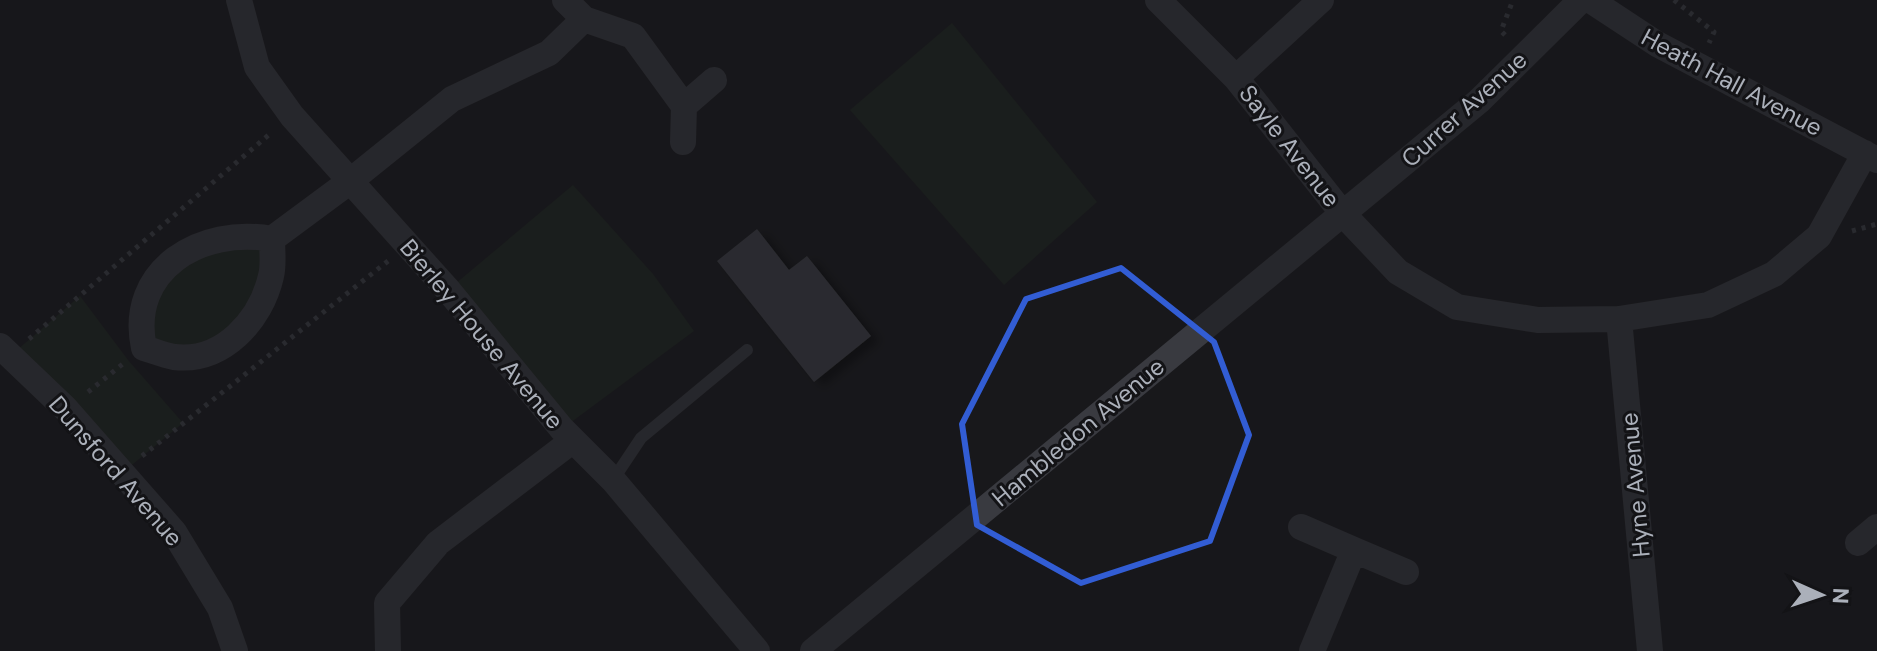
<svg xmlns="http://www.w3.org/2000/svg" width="1877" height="651" font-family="'DM Sans',sans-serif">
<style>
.green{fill:#1e261f}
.building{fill:#424348;filter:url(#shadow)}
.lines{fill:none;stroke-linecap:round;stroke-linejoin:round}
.path{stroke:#3f4147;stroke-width:5;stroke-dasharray:4 6;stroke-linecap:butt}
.service{stroke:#393a40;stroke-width:12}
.minor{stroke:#393a40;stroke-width:26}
.marked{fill:none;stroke:#325dd4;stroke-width:6;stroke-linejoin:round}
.labels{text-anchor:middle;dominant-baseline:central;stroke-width:6;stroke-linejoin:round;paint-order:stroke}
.street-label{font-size:24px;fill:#abb0ba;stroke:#131316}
</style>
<defs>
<filter id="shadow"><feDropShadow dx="9" dy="5" stdDeviation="4" flood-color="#0009"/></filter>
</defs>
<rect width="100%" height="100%" fill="#18181b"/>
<path class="green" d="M952,23L1097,202L1004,285L850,110Z
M573,185L653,274L694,331L562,429L448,290Z
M255,236L272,274L227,344L144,348L167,266Z
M80,296L128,360L183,423L122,473L10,356Z"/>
<path class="building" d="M757,229L789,270L807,256L871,336L814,382L717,261Z"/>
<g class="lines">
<path class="path" d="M1674,0L1714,32L1709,43
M1505,35L1501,31L1513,0
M1852,231L1877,224
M29,339L271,133
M88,392L124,363
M142,456L388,261"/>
<path class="service" d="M613,480L641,438L747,350"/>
<path class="minor" d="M239,0L257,67L292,116L448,290L562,429L613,480L757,651
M1158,0L1236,78L1343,214L1398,272L1457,307L1538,320L1619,319L1708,305L1774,274L1819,236L1865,153
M1590,0L1657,44L1877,160
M584,19L633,36L684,106L714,80
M1236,78L1321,0
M683,142L684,106
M272,239C202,226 127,269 144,348C154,351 164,355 174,357C223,363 261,320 271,276C274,265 272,251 272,239L349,182L452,99L549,53L584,19L565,0
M1619,319L1650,651
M0,346L66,409L174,532L220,608L235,651
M1301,527L1354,550
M1858,543L1877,527
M388,651L387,603L438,543L572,441
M813,651L1479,101L1581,0
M1312,651L1354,550L1406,572"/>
</g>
<path d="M0 0H1877V651H0ZM1121,268L1214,342L1249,435L1210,541L1081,583L977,525L962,424L1026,299Z" fill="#18181b" fill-opacity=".55" fill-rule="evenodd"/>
<path class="marked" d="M1121,268L1214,342L1249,435L1210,541L1081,583L977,525L962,424L1026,299Z"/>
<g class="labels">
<g class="street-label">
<text transform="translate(1732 82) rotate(28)">Heath Hall Avenue</text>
<text transform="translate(1464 109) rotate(-42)">Currer Avenue</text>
<text transform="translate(1290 146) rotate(52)">Sayle Avenue</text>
<text transform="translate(482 334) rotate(50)">Bierley House Avenue</text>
<text transform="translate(1078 432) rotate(-40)">Hambledon Avenue</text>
<text transform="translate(116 471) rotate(49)">Dunsford Avenue</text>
<text transform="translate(1635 485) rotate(-95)">Hyne Avenue</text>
</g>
</g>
<g transform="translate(1821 595) rotate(93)" stroke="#131316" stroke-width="6" paint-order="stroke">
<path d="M0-6L14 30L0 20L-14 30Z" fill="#abb0ba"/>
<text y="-12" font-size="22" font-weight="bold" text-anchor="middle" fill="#abb0ba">N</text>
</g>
</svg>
